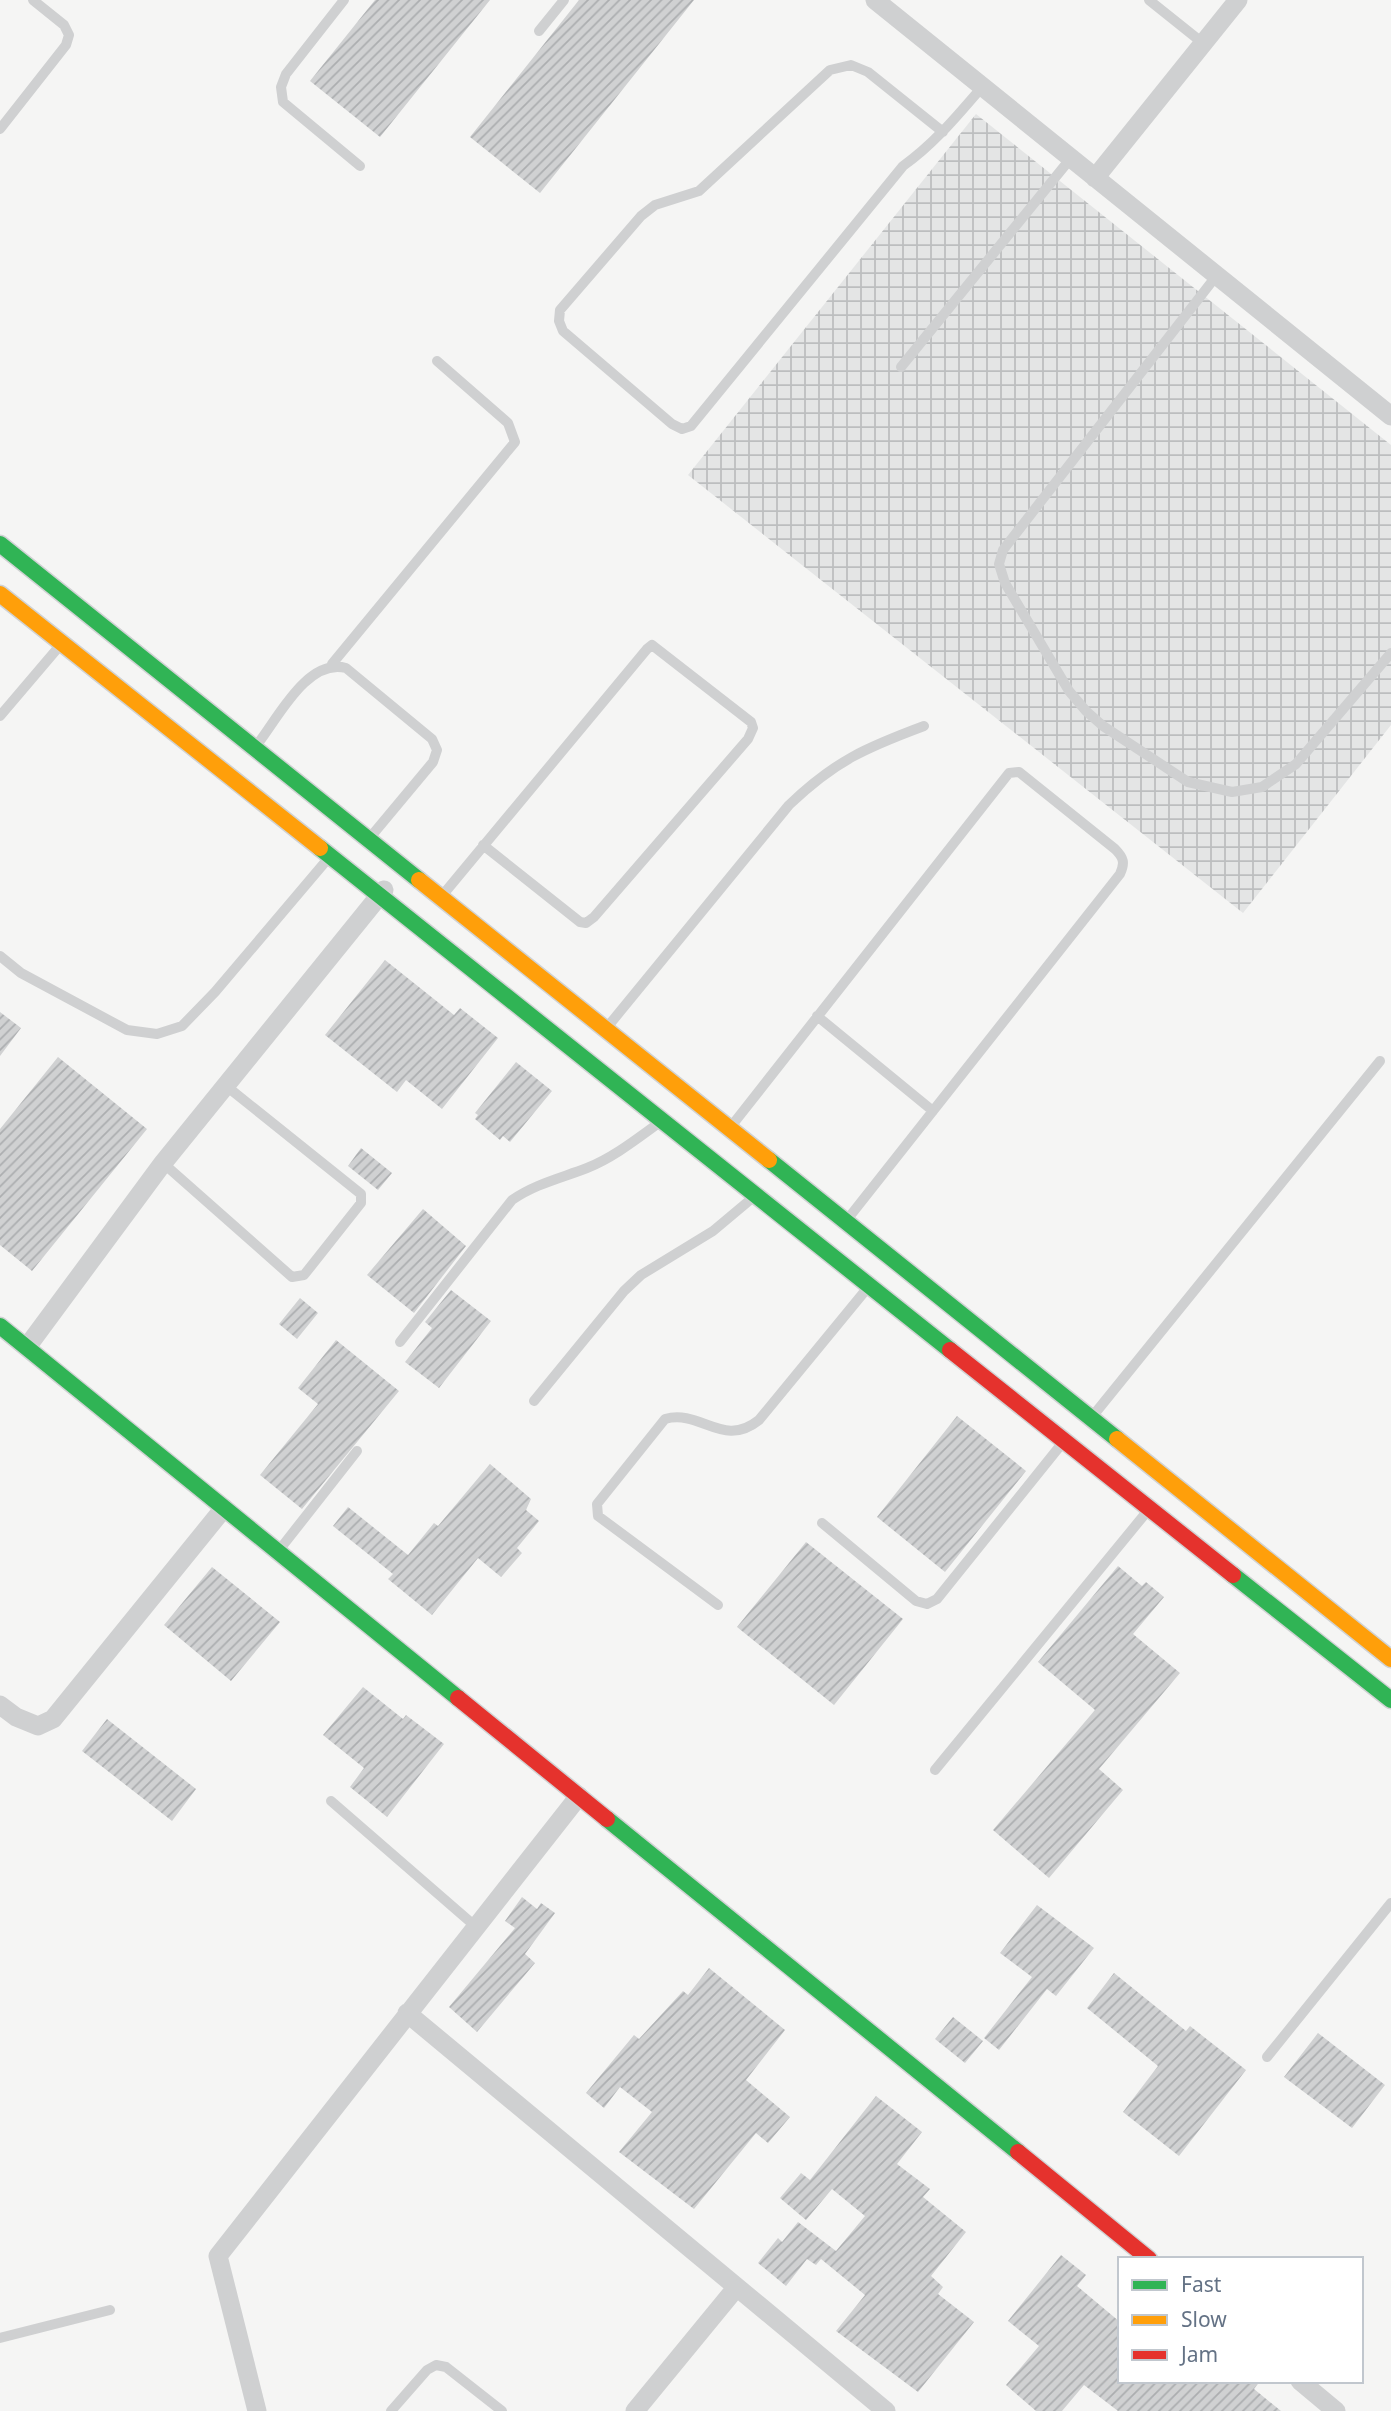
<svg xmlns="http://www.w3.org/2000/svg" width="1391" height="2411" font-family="'Noto Sans',sans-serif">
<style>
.industrial{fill:url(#industrial-grid)}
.building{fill:url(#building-hatch)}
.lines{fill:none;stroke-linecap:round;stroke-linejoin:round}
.fast-casing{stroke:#d0d2d3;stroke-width:19}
.slow-casing{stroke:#d0d2d3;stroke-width:19}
.jam-casing{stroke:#d0d2d3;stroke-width:19}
.lane{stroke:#cfd0d1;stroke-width:10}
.street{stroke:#cfd0d1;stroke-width:19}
.fast{stroke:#30b455;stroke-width:16}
.slow{stroke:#ff9f0a;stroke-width:16}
.jam{stroke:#e5322d;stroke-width:16}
</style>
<defs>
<pattern id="industrial-grid" width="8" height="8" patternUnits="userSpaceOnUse" patternTransform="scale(1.75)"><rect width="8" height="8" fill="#e4e5e5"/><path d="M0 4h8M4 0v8" fill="none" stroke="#bcbebf"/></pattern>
<pattern id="building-hatch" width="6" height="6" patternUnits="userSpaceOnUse" patternTransform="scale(1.75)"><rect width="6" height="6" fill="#d0d1d2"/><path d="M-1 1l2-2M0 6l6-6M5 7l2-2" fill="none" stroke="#acaeb0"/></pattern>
</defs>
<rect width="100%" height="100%" fill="#f5f5f4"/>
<path class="industrial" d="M976,114L1391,445V725L1243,913L688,475Z"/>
<path class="building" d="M375,0H490L380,137L310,81Z
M579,0H694L540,193L470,137Z
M385,960L454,1015L460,1008L498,1038L442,1109L406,1080L397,1092L325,1035Z
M0,1012L21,1028L0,1056Z
M58,1057L147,1129L32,1271L0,1245V1129Z
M516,1062L552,1091L510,1142L503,1136L500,1140L475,1119L478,1115L475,1113Z
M361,1148L392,1173L378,1190L348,1166Z
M423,1209L466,1246L414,1313L367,1275Z
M451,1290L491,1321L439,1388L405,1362L432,1328L425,1322Z
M300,1298L318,1313L297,1339L279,1324Z
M336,1340L399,1391L302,1509L260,1475L318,1404L298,1388Z
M957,1416L1026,1471L945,1572L877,1517Z
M490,1464L531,1499L526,1510L539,1521L517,1548L522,1553L501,1577L478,1558L432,1615L388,1579L393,1574L333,1526L348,1507L408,1555L434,1523L438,1526Z
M806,1542L903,1619L834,1705L737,1627Z
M1118,1566L1142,1586L1146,1582L1164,1597L1133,1634L1180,1673L1099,1769L1123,1790L1049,1878L993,1830L1095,1710L1038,1662Z
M212,1567L280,1622L231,1681L164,1625Z
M363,1687L403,1719L406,1715L444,1744L387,1817L350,1787L364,1768L323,1735Z
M107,1719L196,1789L172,1821L82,1751Z
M522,1897L537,1909L541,1903L555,1913L525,1954L535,1963L477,2032L449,2007L515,1928L505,1921Z
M1037,1905L1094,1948L1056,1996L1047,1989L999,2050L984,2038L1032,1977L1000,1953Z
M709,1968L785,2030L746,2080L790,2117L768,2143L756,2133L694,2209L619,2152L652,2112L620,2087L604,2108L586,2093L634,2035L639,2039L683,1991L688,1995Z
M1114,1973L1186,2031L1190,2026L1246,2070L1179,2156L1123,2112L1158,2066L1087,2008Z
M953,2017L983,2041L965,2063L935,2039Z
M1318,2033L1385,2085L1352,2128L1284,2077Z
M876,2096L922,2132L897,2164L930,2189L923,2197L966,2232L931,2276L943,2287L938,2294L974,2322L918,2392L836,2331L865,2295L821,2259L816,2265L807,2259L786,2286L758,2263L778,2238L782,2242L798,2222L836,2251L865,2216L832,2189L806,2220L780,2198L801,2173L810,2180Z
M1061,2255L1086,2275L1077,2286L1120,2322V2381H1260L1254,2389L1281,2411H1118L1084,2385L1062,2411H1036L1006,2385L1039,2346L1008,2321Z"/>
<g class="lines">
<defs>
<path id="fast" d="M0,544L419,880
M320,848L950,1350
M769,1160L1117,1439
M0,1326L458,1698
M1233,1575L1391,1700
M607,1819L1018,2152"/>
<path id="slow" d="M0,594L320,848
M419,880L769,1160
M1117,1439L1391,1659"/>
<path id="jam" d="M950,1350L1233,1575
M458,1698L607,1819
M1018,2152L1149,2259"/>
</defs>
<use href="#fast" class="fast-casing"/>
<use href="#slow" class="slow-casing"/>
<use href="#jam" class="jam-casing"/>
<path class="lane" d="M344,0L286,74L281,87L283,102L360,166
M1149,0L1204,44
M539,31L564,0
M0,129L66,45L69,35L64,25L33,0
M943,132L868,72L851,65L830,70L699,191L655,205L641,216L560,310L559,321L563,331L672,424L682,429L691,426L903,166C934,144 957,116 982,87
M1217,275L1003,550L999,564L1005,583L1069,691L1086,711L1103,726L1188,782L1232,792L1262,787L1296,764L1391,653
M901,367L1071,158
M332,664L515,442L508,423L437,361
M0,716L57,649
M259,742C279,716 308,658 346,668L432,739L437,750L433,762L373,834
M446,891L647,649L652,645L751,722L753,728L748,739L594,917L586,923L580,922L483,845
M0,956L21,973L127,1030L157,1034L182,1026L215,992L326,861
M817,1016L933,1111
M609,1025L789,805C835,761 865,748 924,726
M733,1124L1009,773L1019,772L1115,849C1124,858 1125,863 1120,874L850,1216
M163,1163L292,1277L304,1275L361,1203V1194L225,1085
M400,1342L512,1200C535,1184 561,1178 587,1168C612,1158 634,1141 656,1125
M534,1401L624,1291L641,1275L713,1231L750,1200
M1096,1412L1380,1061
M822,1523L916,1601L927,1604L937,1599L1060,1446
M280,1549L357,1451
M718,1605L598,1516L597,1504L665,1419C701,1409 723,1449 759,1420L865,1291
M935,1770L1145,1514
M331,1801L475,1926
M1267,2057L1391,1903
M0,2338L110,2310
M391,2411L427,2370L436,2365L446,2367L502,2411"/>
<path class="street" d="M875,0L1391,416
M1095,178L1238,0
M27,1347L163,1163L384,890
M0,1705L16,1717L38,1726L53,1719L224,1508
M407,2013L886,2411
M1300,2381L1336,2411
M257,2411L218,2256L579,1796
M635,2411L736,2288"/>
<use href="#fast" class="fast"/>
<use href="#slow" class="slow"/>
<use href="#jam" class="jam"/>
</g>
<rect x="1118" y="2257" width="245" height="126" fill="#ffffff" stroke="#c1c7ce" stroke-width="2"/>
<rect x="1132" y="2280" width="35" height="10" fill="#30b455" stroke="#c1c7ce" stroke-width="2"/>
<text x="1181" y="2292" font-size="21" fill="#647285">Fast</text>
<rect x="1132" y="2315" width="35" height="10" fill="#ff9f0a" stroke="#c1c7ce" stroke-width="2"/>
<text x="1181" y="2327" font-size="21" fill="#647285">Slow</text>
<rect x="1132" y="2350" width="35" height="10" fill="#e5322d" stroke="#c1c7ce" stroke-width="2"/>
<text x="1181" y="2362" font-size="21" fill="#647285">Jam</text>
</svg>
